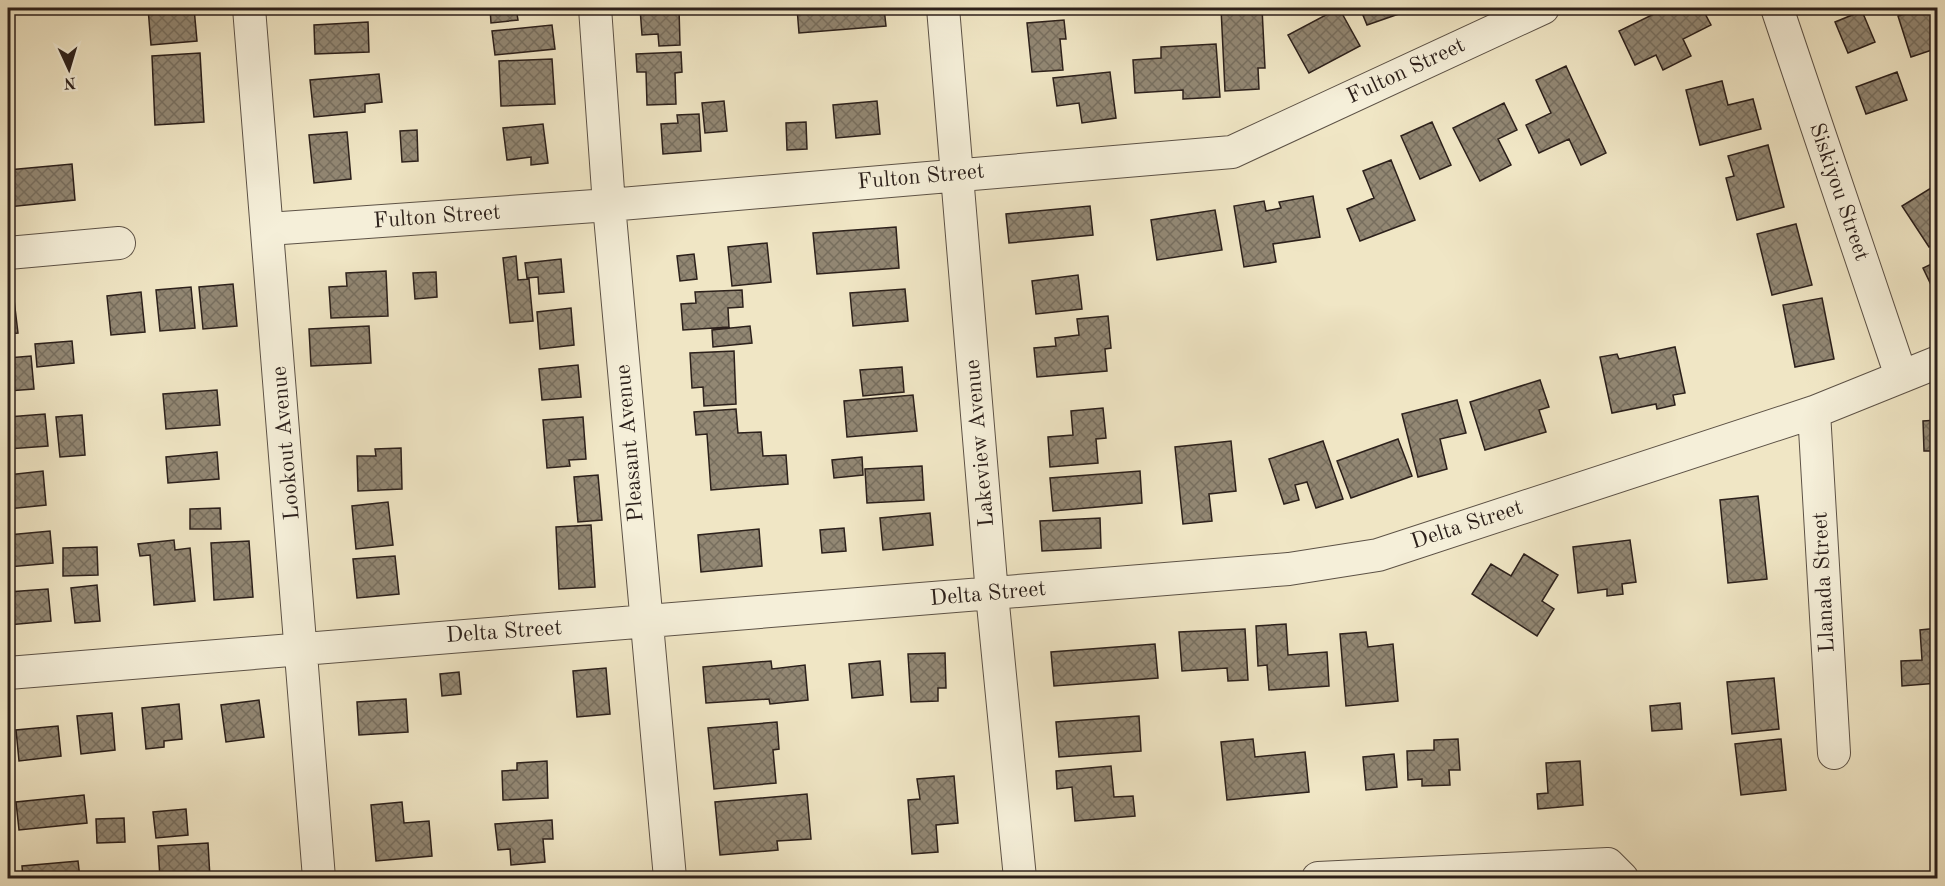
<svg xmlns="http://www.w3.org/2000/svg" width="1945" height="886" font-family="'Old Standard TT',serif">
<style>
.building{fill:url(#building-cross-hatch);stroke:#2c201b;stroke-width:1.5}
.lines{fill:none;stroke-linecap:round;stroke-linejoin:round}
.minor-casing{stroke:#5d5246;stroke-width:34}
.minor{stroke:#f5efd9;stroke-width:32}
.labels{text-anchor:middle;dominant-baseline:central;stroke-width:4.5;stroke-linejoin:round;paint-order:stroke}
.street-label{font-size:22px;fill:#2c201b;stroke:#f5efd9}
</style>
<defs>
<pattern id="building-cross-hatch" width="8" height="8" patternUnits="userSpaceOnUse" patternTransform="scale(1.5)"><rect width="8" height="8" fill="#928773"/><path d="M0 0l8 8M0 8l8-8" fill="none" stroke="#776e5e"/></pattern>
</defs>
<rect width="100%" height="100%" fill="#f0e6c5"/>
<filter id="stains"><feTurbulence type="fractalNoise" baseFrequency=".00333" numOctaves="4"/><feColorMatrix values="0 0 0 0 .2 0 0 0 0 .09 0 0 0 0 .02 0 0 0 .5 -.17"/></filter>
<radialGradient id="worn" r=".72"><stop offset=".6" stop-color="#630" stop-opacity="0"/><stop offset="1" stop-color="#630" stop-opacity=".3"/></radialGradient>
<path class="building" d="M148,8H194L197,41L151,45Z
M305,8H356V10L306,14Z
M490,8H516L518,20L491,23Z
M640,8H679L680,45L659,46L658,34L642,35Z
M797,8H884L886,26L799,33Z
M1221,8H1262L1265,68H1258L1259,89L1225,91Z
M1339,8L1360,46L1309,73L1288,35Z
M1360,8H1416L1367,25Z
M1666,8H1702L1711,25L1683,39L1691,56L1663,70L1656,55L1635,65L1619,31Z
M1925,8H1938V48L1911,57L1898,16Z
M1862,11L1875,42L1848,53L1835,22Z
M1064,20L1066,39H1060L1063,70L1032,72L1027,23Z
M368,22L369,52L315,54L314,25Z
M552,25L555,49L495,55L492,31Z
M1216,44L1220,97L1183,99V90L1135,93L1133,60L1161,58V47Z
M681,52L682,72L675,73L676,104L647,105L646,72H637L636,54Z
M200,53L204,122L155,125L152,56Z
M552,59L555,104L501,106L499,61Z
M1566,66L1606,153L1581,165L1569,139L1539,153L1526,125L1551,113L1536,80Z
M1110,72L1116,118L1082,123L1079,103L1057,106L1053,78Z
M1897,72L1907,100L1866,114L1856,87Z
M379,74L382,102L365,104V112L314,117L310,80Z
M1722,81L1728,105L1753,99L1761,129L1700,145L1686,90Z
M724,101L727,131L705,133L702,103Z
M877,101L880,134L836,138L833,105Z
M1504,103L1517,130L1498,139L1511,165L1480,181L1453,128Z
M699,114L701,151L663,154L661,124L678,123L677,115Z
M806,122L807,149L787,150L786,123Z
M1432,122L1451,165L1420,179L1401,136Z
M543,124L548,163L531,165V157L507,160L503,128Z
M417,130L418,161L402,162L400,131Z
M347,132L351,179L314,183L309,135Z
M1768,145L1784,207L1737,220L1726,178L1734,176L1728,156Z
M1391,160L1415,220L1360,241L1347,209L1374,198L1363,171Z
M72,164L75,200L8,207V170Z
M1931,188L1938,198V242L1929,247L1902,206Z
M1313,196L1320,237L1273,244L1276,262L1244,267L1234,206L1264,201L1266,211L1281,208L1279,202Z
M1090,206L1093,235L1009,243L1006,214Z
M1215,210L1222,250L1157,260L1151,220Z
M1796,224L1812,285L1772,295L1757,234Z
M896,227L899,268L817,274L813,233Z
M767,243L771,282L732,286L728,247Z
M694,254L697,279L680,281L677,256Z
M516,256L518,280L529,279L533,321L510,323L503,258Z
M561,259L564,292L539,294L538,277L527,278L525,263Z
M1938,261V292L1935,293L1923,268Z
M386,271L388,316L331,318L329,287L347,286L346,273Z
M436,272L437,297L415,299L413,273Z
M1078,275L1082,309L1036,314L1032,281Z
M233,284L237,326L203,329L199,287Z
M191,287L195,328L160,331L156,290Z
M905,289L908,321L853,326L850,293Z
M742,290L743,307L728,308L729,327L683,330L681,304L696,303L695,292Z
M13,291L18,333L8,334V292Z
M141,292L145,332L111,335L107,296Z
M1822,298L1834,359L1795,367L1783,305Z
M571,308L574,345L540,349L537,312Z
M1108,316L1111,348L1105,349L1107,371L1037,377L1034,348L1056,346L1055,338L1079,335L1077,319Z
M369,326L371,363L311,366L309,329Z
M750,326L752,343L713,347L712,330Z
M72,341L74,363L37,367L35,344Z
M1675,347L1685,393L1673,395L1675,405L1657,409L1656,404L1612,413L1600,357L1617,354L1619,359Z
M734,351L736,404L704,406L703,387L692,388L690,353Z
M31,356L34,389L8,391V358Z
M578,365L581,397L542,400L539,369Z
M902,367L904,392L863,396L860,370Z
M1540,380L1549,407L1539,410L1546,432L1485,450L1470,402Z
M217,390L220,425L166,429L163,394Z
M913,395L917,431L847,437L844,401Z
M1457,400L1466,433L1440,439L1447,469L1418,477L1402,414Z
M1103,408L1106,438L1096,439L1098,463L1050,467L1048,437L1073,435L1071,411Z
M736,409L738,433L761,432L763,456L786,455L788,484L711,490L707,434L696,435L694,412Z
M45,414L48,446L8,449V417Z
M82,415L85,455L60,457L56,417Z
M583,417L586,459L569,460L570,466L547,468L543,420Z
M1938,420V451H1924L1923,421Z
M1398,439L1412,476L1351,498L1337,461Z
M1231,441L1236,491L1209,494L1212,521L1183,524L1175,447Z
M1323,441L1343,499L1316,508L1307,482L1295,485L1299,500L1284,504L1269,459Z
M401,448L402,489L358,491L357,456H376L375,449Z
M217,452L219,479L168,483L166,457Z
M862,457L863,475L834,478L832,460Z
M922,466L924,500L867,503L865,469Z
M43,471L46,505L8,509V475Z
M1140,471L1142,503L1053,511L1050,478Z
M598,475L602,520L578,522L574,477Z
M1758,496L1767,579L1728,583L1720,500Z
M388,502L393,545L356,549L352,506Z
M220,508L221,529H190V509Z
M930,513L933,545L883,550L880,518Z
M1100,518L1101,548L1042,551L1040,521Z
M591,525L595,587L559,589L556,527Z
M844,528L846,551L822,553L820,530Z
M759,529L762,566L701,572L698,535Z
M50,531L53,563L8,567V535Z
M174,540L175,550L190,548L195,601L154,605L150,555L140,556L138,544Z
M1630,540L1636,582L1622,584L1623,594L1607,596V589L1578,593L1573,547Z
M249,541L253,597L214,600L211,543Z
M97,547L98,575L63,576V548Z
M1524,554L1558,575L1542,601L1554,609L1537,636L1472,594L1491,564L1511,576Z
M395,556L399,594L357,598L353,559Z
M97,585L100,621L75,623L71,588Z
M48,589L51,621L8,625V592Z
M1286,624L1288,655L1327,652L1329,686L1269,690L1267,665L1258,666L1256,626Z
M1938,628V683L1902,686L1901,661L1922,660L1920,630Z
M1245,629L1248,680L1228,681L1227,668L1182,671L1179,632Z
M1366,632L1368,647L1393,644L1398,701L1346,706L1340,634Z
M1155,644L1158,678L1054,686L1051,652Z
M945,653L946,688H938V701L911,702L908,654Z
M771,661L772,669L805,665L808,700L770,704L769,699L706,703L703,667Z
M880,661L883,695L852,698L849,664Z
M606,668L610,714L577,717L573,671Z
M459,672L461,694L442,696L440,674Z
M1774,678L1779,729L1732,734L1727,682Z
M406,699L408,732L359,735L357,702Z
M259,700L264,737L226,742L221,705Z
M1680,703L1682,729L1652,731L1650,706Z
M179,704L182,739L164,741V747L146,749L142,708Z
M112,713L115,750L81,754L77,716Z
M1139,716L1141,751L1059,757L1056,722Z
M777,722L779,749L773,750L776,783L714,789L708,728Z
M58,726L61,756L19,761L16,730Z
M1253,739L1255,757L1305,752L1309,792L1227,800L1221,742Z
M1458,739L1460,770H1449L1450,785L1422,786V779L1408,780L1407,751L1434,750V740Z
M1781,739L1786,790L1741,795L1735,744Z
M1394,754L1397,787L1366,790L1363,757Z
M547,761L548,798L503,800L502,771L517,770V763Z
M1580,761L1583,805L1538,809L1537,794L1548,793L1546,763Z
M1111,766L1114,797L1133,796L1135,816L1075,821L1072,787L1057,789L1056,771Z
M954,776L958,823L936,825L938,852L912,854L908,800L920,799L917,779Z
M807,794L811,839L777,841L778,850L720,855L715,802Z
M84,795L87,823L19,830L16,802Z
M402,802L404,823L429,821L432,856L376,861L371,805Z
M186,809L188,835L156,838L153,812Z
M124,818L125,842L97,843L96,819Z
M552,820L553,839H543L545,862L511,865L510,849L498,850L495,824Z
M208,843L210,878H160L158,846Z
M78,861L80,878H23L22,866Z
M1734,872L1735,878H1692V875Z"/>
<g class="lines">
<defs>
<path id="minor" d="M249,8L319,878
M595,8L609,205L670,878
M943,8L992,594L1020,878
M1777,8L1901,376
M268,229L609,205L1232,152L1543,8
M8,253L119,243
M1814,412L1834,753
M8,673L1289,569L1378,555L1814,412L1938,362
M1318,878L1608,864L1622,878"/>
</defs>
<use href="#minor" class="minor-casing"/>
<use href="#minor" class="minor"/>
</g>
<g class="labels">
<g class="street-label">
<text transform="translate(1406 71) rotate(-25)">Fulton Street</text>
<text transform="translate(921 177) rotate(-5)">Fulton Street</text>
<text transform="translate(1839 192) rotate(71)">Siskiyou Street</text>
<text transform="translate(437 217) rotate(-4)">Fulton Street</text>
<text transform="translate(286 443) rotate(-95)">Lookout Avenue</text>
<text transform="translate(630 443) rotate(-95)">Pleasant Avenue</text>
<text transform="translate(980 443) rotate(-95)">Lakeview Avenue</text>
<text transform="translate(1467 525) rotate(-18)">Delta Street</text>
<text transform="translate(1824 582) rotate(-93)">Llanada Street</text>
<text transform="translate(988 594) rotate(-5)">Delta Street</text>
<text transform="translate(504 632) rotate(-4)">Delta Street</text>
</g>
</g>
<rect width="1945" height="886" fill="none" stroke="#f0e6c5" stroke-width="30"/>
<rect x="9" y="9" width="1927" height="868" fill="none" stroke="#2c201b" stroke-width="3"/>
<rect x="15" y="15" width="1915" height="856" fill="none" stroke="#2c201b" stroke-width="1.5"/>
<g transform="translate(69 69) rotate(176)" stroke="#f5efd9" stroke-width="4.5" paint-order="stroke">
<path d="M0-4.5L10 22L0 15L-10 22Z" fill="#2c201b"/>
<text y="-9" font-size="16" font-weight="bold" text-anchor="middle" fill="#2c201b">N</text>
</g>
<rect width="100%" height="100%" filter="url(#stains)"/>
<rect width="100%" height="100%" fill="url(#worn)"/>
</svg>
